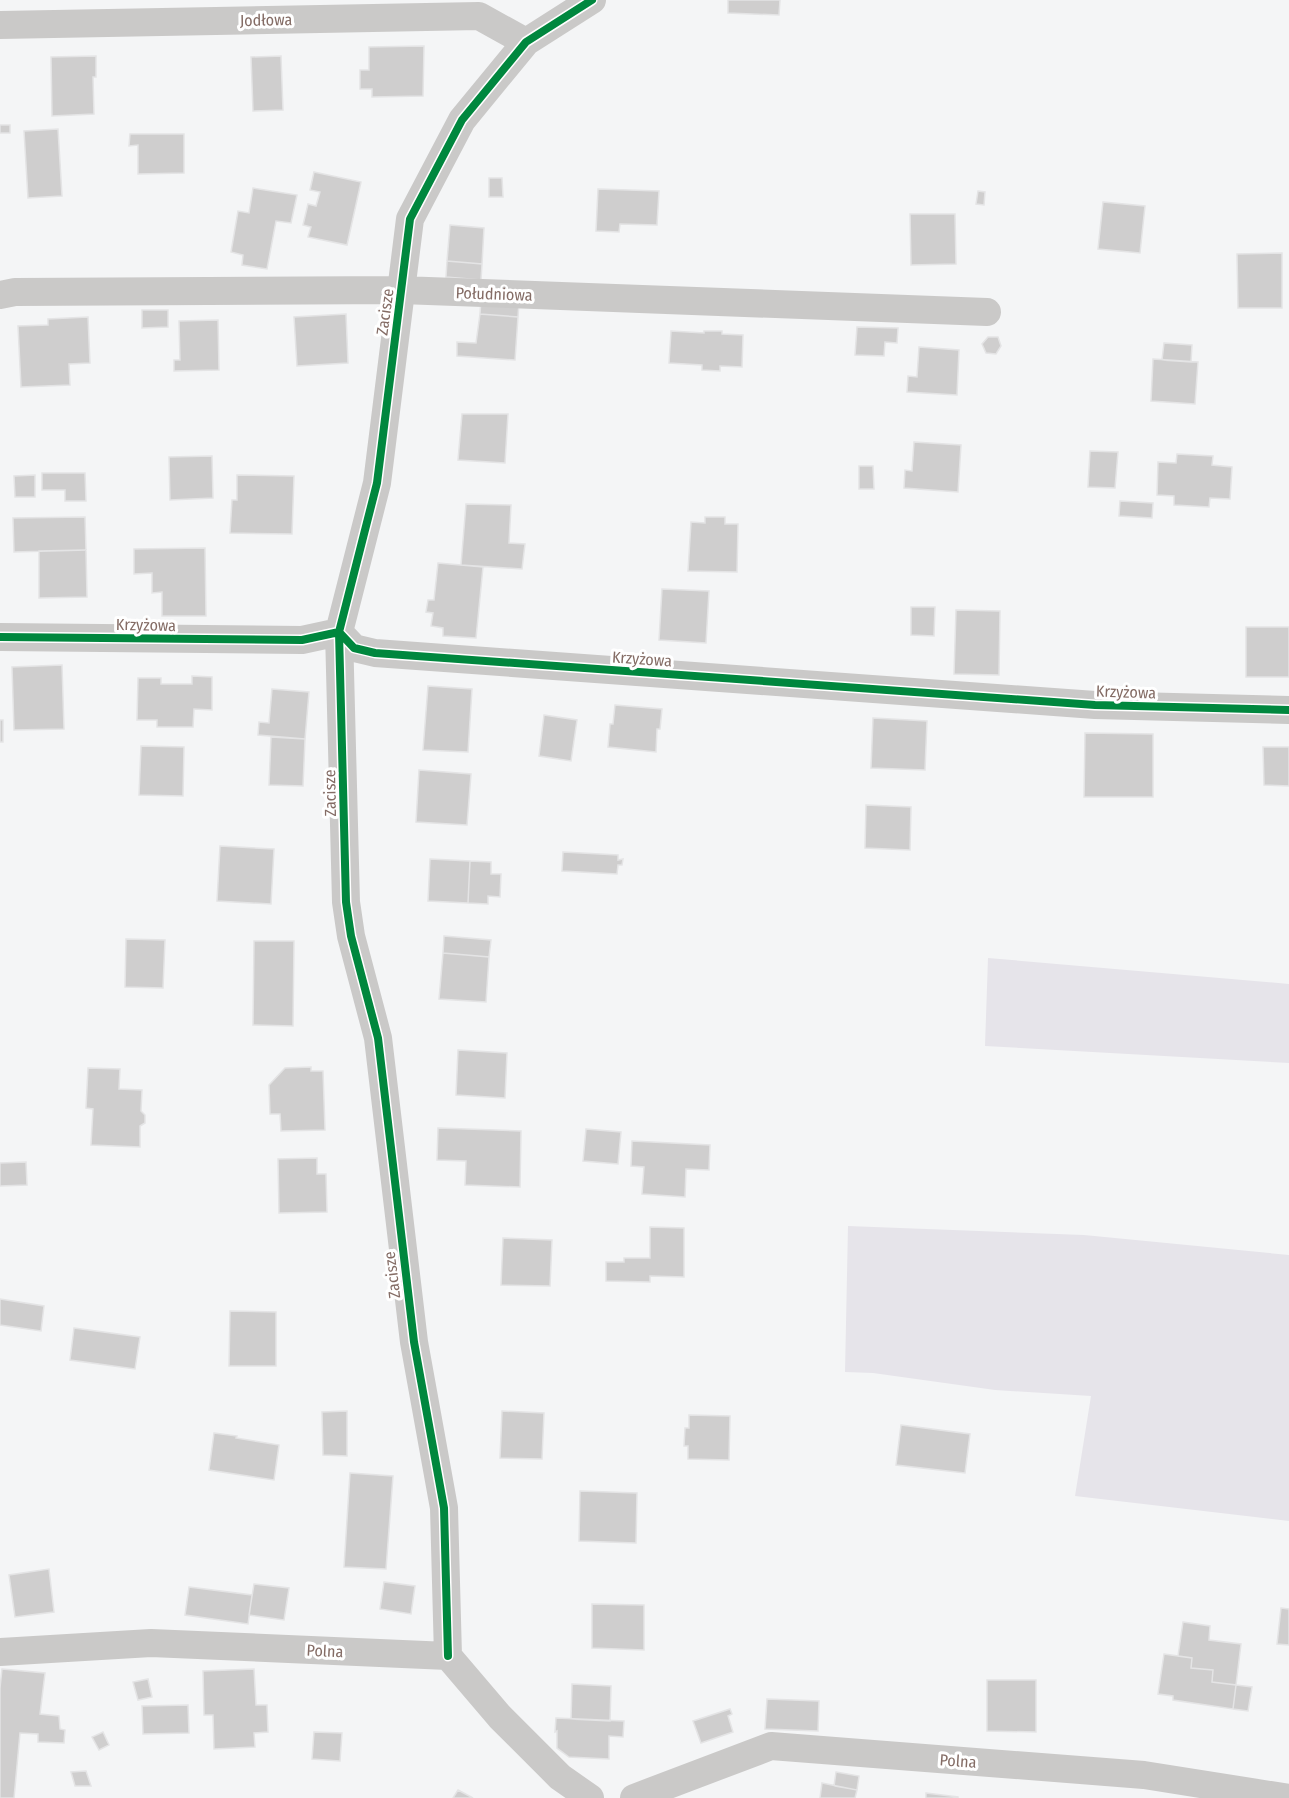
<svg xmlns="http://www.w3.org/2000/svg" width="1289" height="1798" font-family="'Fira Sans Condensed',sans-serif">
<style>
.green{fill:#e6e4ea}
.building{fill:#cfcece;stroke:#e4e4e5;stroke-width:1.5}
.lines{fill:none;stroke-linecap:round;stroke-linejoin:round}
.minor{stroke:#cac9c8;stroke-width:28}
.cycleway-casing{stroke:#fff;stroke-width:11}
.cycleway{stroke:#00873e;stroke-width:8}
.labels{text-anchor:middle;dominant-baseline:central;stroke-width:6;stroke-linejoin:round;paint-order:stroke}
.street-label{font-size:16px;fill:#846c65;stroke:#fff}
</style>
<rect width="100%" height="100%" fill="#f4f5f6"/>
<path class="green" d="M988,958L1289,984V1063L985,1046Z
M848,1226L1084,1235L1289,1255V1521L1075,1496L1091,1396L995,1390L873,1373L845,1372Z"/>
<path class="building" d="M728,0H780L779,15L728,13Z
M424,46L423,96L372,97V89H360V70H369V47Z
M96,56V77H93L94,114L52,116L51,57Z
M281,56L283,110L253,111L251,57Z
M0,125H10V133H0Z
M58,129L62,196L28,198L24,131Z
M130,134H184V173L138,174V145L129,146Z
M314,172L361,182L347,245L308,237L311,227L303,225L308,204L316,206L320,192L310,190Z
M489,178H502L503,197H489Z
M253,188L297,195L291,223L276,221L267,269L242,265L243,255L231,252L238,211L249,213Z
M598,189L659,191L657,225L620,224L619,232L596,231Z
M978,191L985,192L984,205L976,204Z
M1103,202L1145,206L1140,253L1098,249Z
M910,214H955L956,264L911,265Z
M450,225L484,228L482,264L447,261Z
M1282,253V308H1238L1237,254Z
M447,261L482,264L481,280L446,277Z
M481,299L519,302L518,317L480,314Z
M142,310H168V327L142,328Z
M346,314L348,363L297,366L294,317Z
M480,314L518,317L515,360L457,356V342L476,343Z
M88,317L90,363L69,364L70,385L21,387L18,326L48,325V319Z
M218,320L219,370L174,371V360H180L179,321Z
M857,327L898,328L897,343L885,342L884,356L855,355Z
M671,331L704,333V331H722V334L743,335L742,367L720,366V371L702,370V365L669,363Z
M988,337H998L1001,346L996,354L986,353L982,344Z
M1164,343L1192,345L1191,362L1162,360Z
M919,347L959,350L957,395L907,392L908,376L917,377Z
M1153,359L1198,362L1195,404L1151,401Z
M462,414H508L505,463L458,460Z
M914,442L961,445L958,492L904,488L905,470L912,471Z
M1090,451L1118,452L1115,488L1088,487Z
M1177,454L1213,456L1212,465L1232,467L1230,499L1210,498L1209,507L1174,505V496L1157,495L1158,462L1176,463Z
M212,456L213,498L170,500L169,457Z
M859,466H873L874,489H859Z
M42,473H85L86,501H65V490H42Z
M35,475V497H15L14,476Z
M237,475L294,476L292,534L230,533L232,500H237Z
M1120,501L1153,503L1152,518L1119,516Z
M466,504L511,505L509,543L525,544L522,569L461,565Z
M85,517L86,550L14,552L13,518Z
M705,517H725V524H738L737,572L688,571L691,522L705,523Z
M205,548L206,616H162V592L152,593V573L134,574V549Z
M86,550L87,597L39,598V551Z
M438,563L483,567L476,638L443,636V628L431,626L433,613L426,612L428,600H434Z
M662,589L709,591L706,643L659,640Z
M911,607H935L934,636L911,635Z
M956,610L1000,611L999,675L954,674Z
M1246,627H1289V677H1246Z
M62,665L64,729L14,730L12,667Z
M192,676L212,677V710L194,709L193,727H157V720H137L138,678H161V684H192Z
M428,686L472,689L468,752L423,750Z
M272,689L309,692L305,739L258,735L259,722L269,723Z
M615,705L662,709L660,729H657L656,752L608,747L610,724H613Z
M544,715L577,720L571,761L539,756Z
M873,718L927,721L925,770L871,768Z
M0,720H3V742H0Z
M1085,733L1153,734V797H1084Z
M271,737L305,739L303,786L269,785Z
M141,746L184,747L183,796L139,795Z
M1263,747H1289V786L1264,785Z
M419,770L471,774L467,825L416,822Z
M866,805L911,807L910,850L865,848Z
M220,846L274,849L271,904L217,901Z
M563,852L618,855V860L623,859L622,865H618L617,874L562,871Z
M430,859L470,861L468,903L428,901Z
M470,861L491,862V874H501L500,897L488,896V904L468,903Z
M444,936L491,940L489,957L443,953Z
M126,939L165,940L163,988L125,987Z
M254,941H294L293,1026L253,1025Z
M443,953L489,957L486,1002L439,999Z
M458,1050L507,1053L505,1098L456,1095Z
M311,1067V1071H323L325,1130L281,1131L280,1114H270L269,1085L285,1068Z
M88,1068L120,1069L119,1089L142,1090L141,1111L145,1115V1123L140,1126V1147L91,1145L93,1109L86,1108Z
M438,1128L521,1131L520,1187L465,1185L466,1161L437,1160Z
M586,1129L621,1132L618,1164L583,1161Z
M632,1141L710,1145L709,1170L686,1169L685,1197L642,1194L644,1167L631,1166Z
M317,1158V1174H326L327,1212L279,1213L278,1159Z
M26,1162L27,1185L0,1186V1163Z
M650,1227L684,1228V1277L650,1276V1282L606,1281V1262H624V1258H650Z
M503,1238L552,1240L550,1286L501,1285Z
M0,1299L44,1306L41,1331L0,1325Z
M230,1311L276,1312V1366H229Z
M74,1328L140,1337L135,1369L70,1360Z
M347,1411V1456L323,1455L322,1412Z
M502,1411L544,1413L542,1459L500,1458Z
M689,1415L730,1416L729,1460L688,1459V1446H684L685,1428H689Z
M901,1425L970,1434L965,1473L896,1465Z
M214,1433L237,1436L236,1438L279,1445L274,1480L209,1470Z
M350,1473L393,1476L386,1569L344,1567Z
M580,1491L637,1493L636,1543L579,1541Z
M49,1569L54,1612L15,1617L9,1575Z
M384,1582L415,1586L411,1614L380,1609Z
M254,1584L289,1588L284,1620L249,1615Z
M189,1587L252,1595L248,1624L185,1615Z
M592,1604L644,1605V1650L592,1648Z
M1281,1608L1289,1609V1645L1277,1644Z
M1183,1622L1210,1626L1209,1640L1241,1644L1236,1685L1212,1682L1213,1670L1191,1668L1192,1658L1178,1656Z
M1164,1654L1192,1658L1191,1668L1213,1670L1212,1682L1236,1685L1233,1709L1173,1700V1696L1158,1694Z
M2,1669L45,1673L40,1714L59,1716L60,1729L65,1730L64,1743L38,1742V1734L20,1733L14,1798H0V1688Z
M254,1669L256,1705H267L268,1732L254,1733L255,1747L214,1749L213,1715H204L203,1671Z
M148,1679L152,1697L138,1700L133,1682Z
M987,1680H1036V1732L987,1731Z
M572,1684L611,1686L610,1721L571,1719Z
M1236,1685L1252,1687L1248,1711L1233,1709Z
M767,1699L819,1701L818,1731L765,1729Z
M188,1705L189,1733L143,1734L142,1706Z
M730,1709L732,1714L728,1716L733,1732L701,1743L693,1721Z
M556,1718L624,1721L623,1737L609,1736V1759L569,1757L557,1748V1731L555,1732Z
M103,1732L109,1745L99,1750L92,1737Z
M314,1732L342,1733L340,1761L312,1759Z
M86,1771L91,1786H75L71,1772Z
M836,1772L859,1776L857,1790L834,1786Z
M822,1783L857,1790L855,1798H820Z
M458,1790L473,1798H453Z
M926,1793L958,1797V1798H926Z"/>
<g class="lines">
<path class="minor" d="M0,25L479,16L526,42
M0,295L15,292L401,290L987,312
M0,637L302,640L339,632L354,648L375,653L1095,705L1289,710
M0,1652L151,1643L448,1656L500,1717L560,1777L590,1798
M448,1656L444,1508L414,1342L378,1038L351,936L346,902L339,632L377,483L410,219L462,120L526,42L592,0
M634,1798L771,1746L1144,1775L1289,1798"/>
<defs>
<path id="cycleway" d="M0,637L302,640L339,632L354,648L375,653L1095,705L1289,710
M448,1656L444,1508L414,1342L378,1038L351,936L346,902L339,632L377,483L410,219L462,120L526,42L592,0"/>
</defs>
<use href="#cycleway" class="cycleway-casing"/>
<use href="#cycleway" class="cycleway"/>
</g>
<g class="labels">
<g class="street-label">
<text transform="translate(266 20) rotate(-1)">Jodłowa</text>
<text transform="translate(494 294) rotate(2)">Południowa</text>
<text transform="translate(385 312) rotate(-82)">Zacisze</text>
<text transform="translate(146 625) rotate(1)">Krzyżowa</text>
<text transform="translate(642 659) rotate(4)">Krzyżowa</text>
<text transform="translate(1126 692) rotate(2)">Krzyżowa</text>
<text transform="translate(330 793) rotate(-91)">Zacisze</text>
<text transform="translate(392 1275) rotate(-97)">Zacisze</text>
<text transform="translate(325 1651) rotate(3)">Polna</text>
<text transform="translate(958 1761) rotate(4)">Polna</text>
</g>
</g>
</svg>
